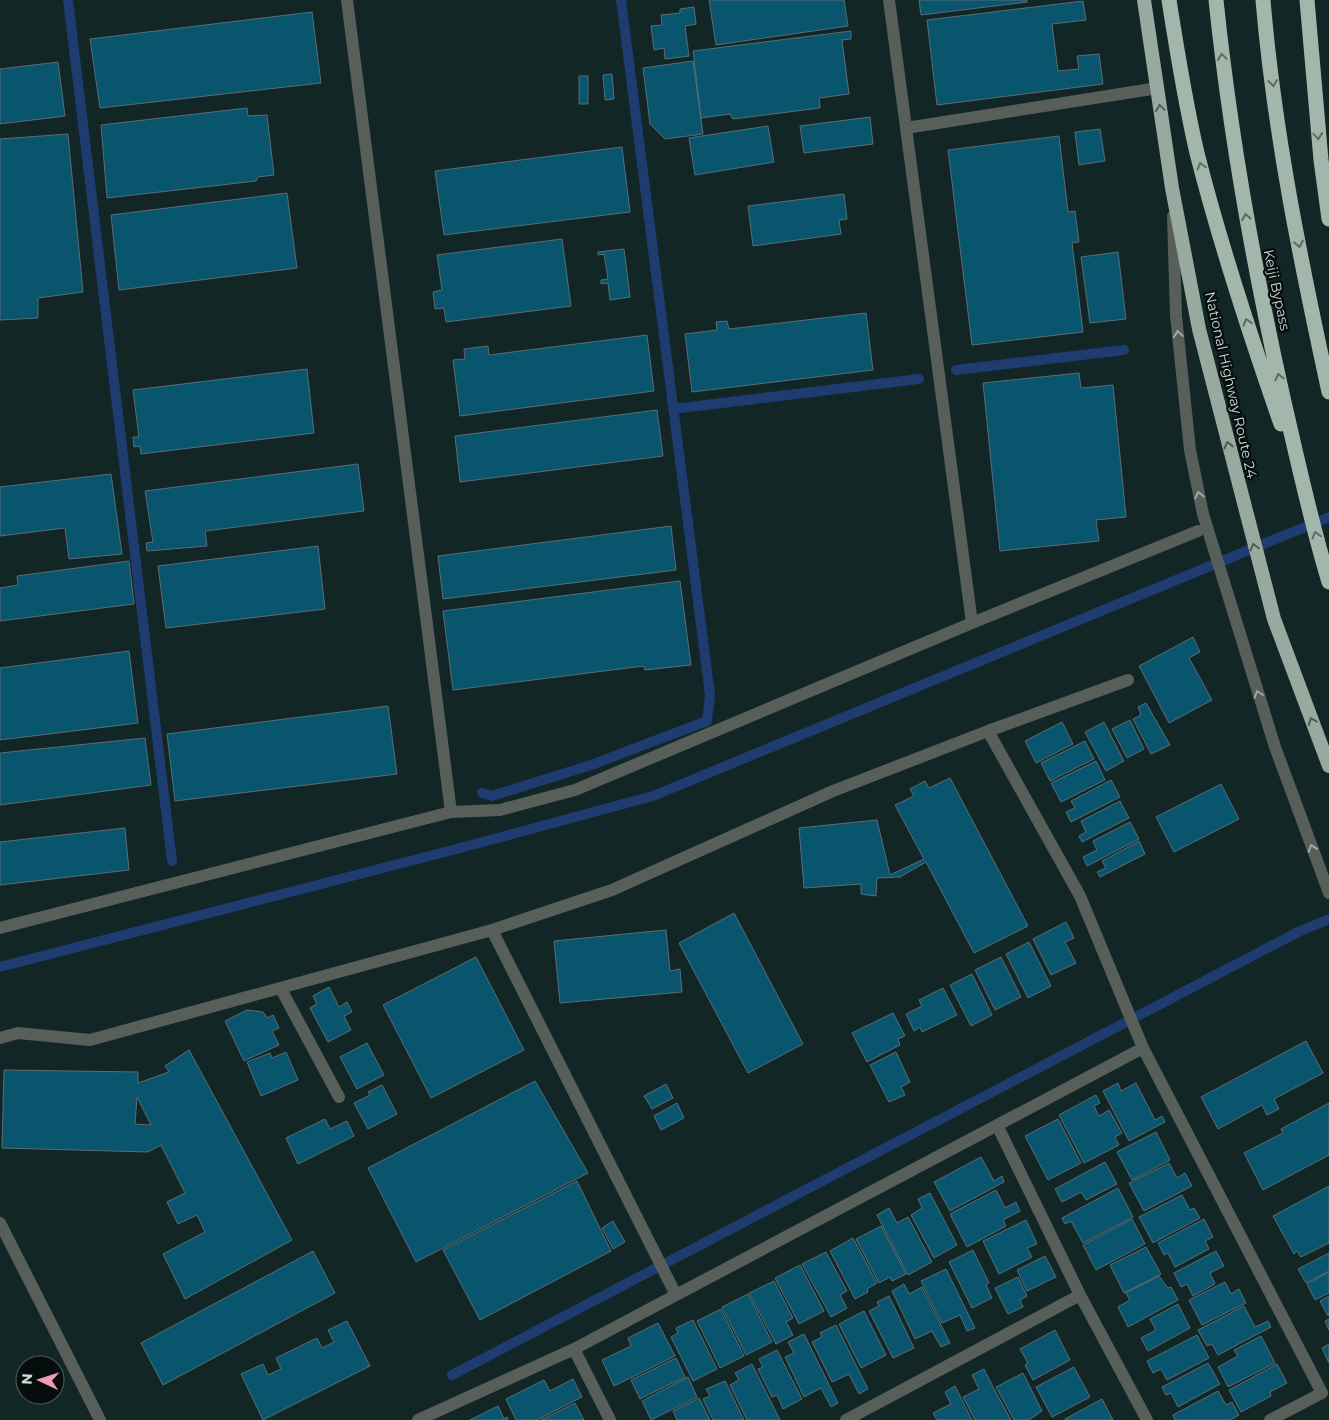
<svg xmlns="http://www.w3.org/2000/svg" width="1329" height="1420" font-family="Montserrat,sans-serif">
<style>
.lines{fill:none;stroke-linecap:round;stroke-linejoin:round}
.stream{stroke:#1e3c70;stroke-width:10}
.building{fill:#09556e;stroke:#5a6d76;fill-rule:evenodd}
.minor{stroke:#585f5b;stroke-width:12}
.trunk{stroke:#98aaa0;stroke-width:14}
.motorway{stroke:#a3b6ab;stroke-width:15}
.oneway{stroke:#5c6a64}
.oneway2{stroke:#4e5c56}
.oneway3{stroke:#9ea8a6}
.labels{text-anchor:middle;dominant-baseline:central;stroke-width:4.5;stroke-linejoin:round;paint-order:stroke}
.street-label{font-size:14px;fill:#cdd9d8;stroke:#050d0d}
</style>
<rect width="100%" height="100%" fill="#112625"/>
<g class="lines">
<path class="stream" d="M68,0L172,861
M956,370L1124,350
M673,409L919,379
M482,793L492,796L591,765L707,721L710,695L621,0
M0,967L464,847L653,796L1329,517
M452,1375L1300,931L1329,919"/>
</g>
<path class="building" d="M709,0H844L848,26L716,45Z
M919,0H1027V2L921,15Z
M1083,1L1086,20L1052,24L1058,71L1079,69L1077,56L1099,54L1103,84L937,105L927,20Z
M694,7L696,24L685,26L689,56L665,59L664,48L654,50L651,26L662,25L661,15L680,13V9Z
M312,12L321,83L100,108L90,39Z
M851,31V39L842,40L849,94L819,98L820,108L733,119L730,114L701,118L693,51Z
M693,61L703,134L665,139L650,124L643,68Z
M58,62L65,116L0,124V69Z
M612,74L614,99L605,100L603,75Z
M579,76H588V104H579Z
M247,108L248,116L267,115L274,175L258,177L256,181L107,198L101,125Z
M870,117L873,144L804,153L800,126Z
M768,126L774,162L695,175L689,138Z
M1100,129L1105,161L1079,165L1075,132Z
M68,134L83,292L38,298V318L0,320V139Z
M1059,136L1068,212L1075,211L1079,242L1072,243L1083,332L972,345L948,150Z
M622,147L630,212L444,235L435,171Z
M287,193L297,268L119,290L111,215Z
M844,194L847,219L839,220L841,234L753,246L748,206Z
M562,239L571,306L446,322L444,308L435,309L433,292L442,290L437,255Z
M624,249L630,297L610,300L608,283L601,284V280L608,279L604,254L598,255V252Z
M1118,252L1126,319L1090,323L1081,257Z
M866,313L873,370L692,392L685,334L717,330L716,322L727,321L729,329Z
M647,335L654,391L460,416L453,360L465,359L464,349L488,346L489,355Z
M307,369L314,433L141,454L140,446L134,447L133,437H139L133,390Z
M1079,373L1081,388L1113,385L1126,517L1096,520L1099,541L1000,551L983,383Z
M657,410L663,456L460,482L455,436Z
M358,464L364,511L205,531L207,546L147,551L146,543L153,542L145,491Z
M111,474L122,554L69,559L65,528L0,536V487Z
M671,526L676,570L443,599L438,556Z
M318,546L325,609L166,628L158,566Z
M129,561L134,604L0,621V588L18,585L17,576Z
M680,581L691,665L645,670L644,666L453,690L443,611Z
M1193,637L1200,652L1189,658L1212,700L1169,723L1139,666Z
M129,651L138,723L0,740V668Z
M1146,703L1170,745L1151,754L1133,719L1141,715L1138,707Z
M388,706L397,774L175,801L167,734Z
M1130,720L1144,749L1127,758L1112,729Z
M1062,722L1073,744L1036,763L1025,741Z
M1104,722L1124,761L1106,771L1085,732Z
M145,738L151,785L0,805V753Z
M1085,741L1094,759L1050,781L1041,763Z
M1096,761L1105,780L1061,802L1051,783Z
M950,778L1028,926L974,953L926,862L900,877L877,878L876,896L861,894V884L804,888L799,828L877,820L890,875L924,859L895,805L914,796L910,789L925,781L929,788Z
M1111,780L1120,797L1071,822L1066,812L1075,808L1071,801Z
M1221,784L1239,819L1174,852L1156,817Z
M1120,801L1129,818L1082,842L1079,836L1086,832L1081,821Z
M1130,822L1139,839L1087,866L1083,857L1097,850L1093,841Z
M125,828L129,870L0,885V842Z
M1139,841L1145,854L1100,877L1097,872L1106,868L1102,861Z
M734,913L803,1044L748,1073L679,943Z
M1066,922L1074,938L1065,942L1076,963L1051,975L1033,939Z
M666,930L670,971L680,969L682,992L560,1003L554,941Z
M1029,942L1051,986L1028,998L1006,954Z
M476,957L524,1050L431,1098L383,1005Z
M1001,957L1021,997L995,1010L975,970Z
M972,974L992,1015L971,1026L950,985Z
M329,987L339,1007L347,1002L352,1012L344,1016L351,1030L328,1042L310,1008L317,1004L313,996Z
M943,988L957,1015L922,1032L920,1027L914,1031L906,1014L922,1006L919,1000Z
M247,1010L263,1012L267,1018L273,1015L279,1028L272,1031L279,1045L244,1061L225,1021Z
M893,1013L905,1036L898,1039L900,1045L867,1062L852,1033Z
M1306,1041L1323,1073L1274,1099L1279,1109L1267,1115L1262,1105L1218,1129L1201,1097Z
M367,1043L384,1075L357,1089L340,1057Z
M189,1050L292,1240L185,1299L163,1254L205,1232L197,1215L178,1224L167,1202L185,1193L161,1145L148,1152L2,1148L4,1070L138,1072V1083L169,1072L165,1066ZM137,1097L151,1125L135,1124Z
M286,1052L298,1080L261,1096L247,1062L270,1053L272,1058Z
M896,1052L910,1082L901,1087L905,1095L889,1102L870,1065Z
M535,1081L588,1173L416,1262L368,1168Z
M1118,1083L1121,1091L1136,1083L1155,1120L1162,1116L1165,1122L1129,1141L1103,1091Z
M666,1084L673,1098L652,1109L644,1096Z
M382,1085L397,1114L368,1129L354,1103L370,1095L368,1092Z
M1096,1095L1100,1103L1094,1106L1099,1116L1109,1110L1122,1133L1115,1137L1119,1145L1084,1163L1059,1115Z
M677,1103L684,1118L661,1130L654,1116Z
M1329,1103V1155L1263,1190L1244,1153L1283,1133L1281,1129Z
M325,1119L330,1129L347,1121L354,1136L298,1164L286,1138Z
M1058,1119L1081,1163L1048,1180L1025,1136Z
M1156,1132L1170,1160L1132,1180L1117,1152Z
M981,1157L994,1181L1002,1176L1004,1182L950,1211L934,1182Z
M1105,1162L1117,1184L1086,1200L1081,1192L1062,1202L1055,1189Z
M1169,1163L1177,1178L1185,1173L1192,1186L1144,1211L1129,1183Z
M577,1181L611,1251L480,1320L443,1250Z
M1329,1186V1243L1301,1257L1297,1251L1294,1254L1273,1216Z
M1118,1188L1133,1217L1083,1243L1071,1221L1065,1224L1062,1218Z
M996,1190L1005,1208L1016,1202L1020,1211L1003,1220L1006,1226L967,1247L950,1214Z
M930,1193L957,1245L934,1258L911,1215L922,1208L918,1199Z
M1182,1195L1190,1210L1194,1208L1200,1218L1153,1243L1139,1217Z
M889,1208L897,1223L908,1217L932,1262L908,1275L877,1215Z
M1132,1219L1145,1244L1096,1270L1083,1245Z
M1204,1219L1213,1237L1205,1241L1209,1249L1175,1267L1168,1253L1164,1255L1158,1243Z
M1026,1220L1037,1244L1027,1248L1032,1257L999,1274L983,1241Z
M613,1221L625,1242L613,1249L602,1228Z
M881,1226L906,1274L892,1281L890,1277L879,1283L856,1239Z
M853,1238L877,1283L867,1289L868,1292L855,1299L830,1251Z
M1146,1247L1161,1274L1124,1293L1110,1265Z
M973,1250L989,1283L986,1285L992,1298L972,1308L949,1262Z
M313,1251L335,1293L163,1385L141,1343Z
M1216,1251L1224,1266L1210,1273L1215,1284L1193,1296L1187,1284L1181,1287L1174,1273Z
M826,1252L847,1291L840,1295L847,1308L831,1317L802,1264Z
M1329,1253V1271L1306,1283L1298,1269Z
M1045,1256L1056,1277L1027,1291L1017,1270Z
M800,1265L824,1311L799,1324L775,1278Z
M946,1269L975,1328L967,1331L960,1315L942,1323L921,1281Z
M1329,1272V1293L1315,1300L1307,1284Z
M1159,1276L1168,1288L1171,1287L1178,1300L1128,1327L1118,1307L1130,1300L1126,1293Z
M1018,1277L1027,1296L1020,1300L1023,1307L1008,1314L995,1288Z
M774,1281L793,1318L786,1322L793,1335L776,1344L749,1293Z
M1225,1282L1231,1294L1239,1289L1246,1303L1202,1325L1189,1300Z
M904,1284L909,1294L922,1287L950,1343L941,1347L932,1331L915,1339L892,1291Z
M748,1294L772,1342L746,1355L722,1307Z
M889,1296L914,1348L893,1358L869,1311L879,1306L877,1302Z
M1329,1296V1315L1328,1316L1320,1301Z
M1178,1304L1190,1328L1148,1351L1141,1338L1156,1330L1150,1319Z
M1244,1306L1255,1327L1268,1321L1271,1327L1218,1355L1212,1344L1207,1346L1198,1330Z
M721,1309L744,1356L720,1368L697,1321Z
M864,1311L886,1355L861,1368L839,1324Z
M1329,1319V1330L1325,1321Z
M693,1320L717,1369L693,1381L671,1337L678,1333L676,1328Z
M347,1321L370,1366L263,1420L241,1374L263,1364L268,1375L281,1369L276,1358L317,1338L322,1348L334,1342L328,1330Z
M658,1323L675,1356L614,1386L602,1360L631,1346L628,1338Z
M836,1325L868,1389L859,1394L849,1374L832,1382L812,1342L822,1337L820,1333Z
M1055,1330L1070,1360L1033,1380L1025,1365L1028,1363L1020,1349Z
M804,1334L838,1403L831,1407L821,1388L804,1397L785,1357L794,1353L788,1342Z
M1197,1335L1209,1358L1167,1380L1161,1369L1153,1373L1147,1361Z
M1261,1336L1275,1363L1228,1387L1218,1367L1238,1356L1234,1350Z
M1329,1344V1363L1322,1348Z
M777,1350L802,1399L783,1409L777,1395L772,1397L758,1369L763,1367L759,1359Z
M676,1358L685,1377L640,1399L631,1380Z
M1208,1363L1220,1384L1178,1407L1171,1393L1166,1395L1162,1387Z
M752,1364L780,1420H747L730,1385L739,1380L735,1373Z
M1277,1364L1287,1383L1270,1392L1271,1396L1241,1412L1229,1390Z
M1074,1367L1090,1397L1052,1417L1036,1387Z
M984,1369L993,1387L1011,1420H975L963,1397L979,1389L972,1375Z
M1023,1373L1042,1411L1029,1420H1014L996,1387Z
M688,1377L697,1397L651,1420L642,1401Z
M573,1379L582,1397L537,1420H516L506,1399L544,1380L550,1391Z
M725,1381L728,1387L744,1420H713L703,1399L710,1396L706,1389Z
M955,1386L972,1420H937L933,1413L951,1404L945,1392Z
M1218,1391L1226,1405L1232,1402L1239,1415L1230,1420H1175L1173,1415Z
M699,1398L710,1420H677L673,1411Z
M1102,1399L1113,1420H1065V1419Z
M575,1403L584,1420H541Z
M498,1406L504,1419L507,1417L508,1420H470Z"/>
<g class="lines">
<path class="minor" d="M347,0L451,812
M906,128L1158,88
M1173,216L1176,316L1190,450L1203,514L1275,747L1329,893
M972,623L1198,531
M988,731L1128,680
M0,928L451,812L500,810L575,790L972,623L889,0
M492,930L676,1295
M281,989L339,1097
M0,1038L18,1033L90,1040L492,930L612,890L833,791L988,731L1080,896L1143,1048L1322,1393L1270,1420
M997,1125L1080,1295L1147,1420
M0,1223L100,1420
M574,1349L610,1420
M418,1420L574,1349L1143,1048
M846,1420L1080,1295"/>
<path class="trunk" d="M1144,0L1172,188L1199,329L1274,619L1329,766"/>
<path class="motorway" d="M1169,0C1177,51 1185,102 1197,153C1220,244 1250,335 1281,424
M1216,0C1230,135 1254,269 1284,402C1298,462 1311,523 1329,582
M1263,0C1274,132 1301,263 1329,392
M1307,0L1321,160L1329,219"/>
</g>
<defs><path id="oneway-chevron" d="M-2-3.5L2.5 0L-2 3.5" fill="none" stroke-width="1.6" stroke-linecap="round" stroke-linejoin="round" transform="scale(1.25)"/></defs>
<g class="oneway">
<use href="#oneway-chevron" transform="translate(1222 57) rotate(-98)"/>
<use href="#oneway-chevron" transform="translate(1273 83) rotate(83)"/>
<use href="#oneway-chevron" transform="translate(1318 136) rotate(85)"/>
<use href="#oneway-chevron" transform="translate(1201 166) rotate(-105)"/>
<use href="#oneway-chevron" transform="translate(1246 217) rotate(-100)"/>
<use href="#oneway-chevron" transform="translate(1299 244) rotate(79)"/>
<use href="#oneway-chevron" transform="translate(1247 322) rotate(-107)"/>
<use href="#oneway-chevron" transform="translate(1279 377) rotate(-103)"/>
<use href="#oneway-chevron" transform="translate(1316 535) rotate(-105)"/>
</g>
<g class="oneway2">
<use href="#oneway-chevron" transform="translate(1160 108) rotate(-98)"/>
<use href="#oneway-chevron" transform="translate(1228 445) rotate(-104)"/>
<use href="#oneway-chevron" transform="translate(1254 547) rotate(-105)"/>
<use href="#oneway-chevron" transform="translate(1312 721) rotate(-111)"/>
</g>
<g class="oneway3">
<use href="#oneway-chevron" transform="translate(1178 334) rotate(-96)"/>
<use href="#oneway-chevron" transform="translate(1199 495) rotate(-102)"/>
<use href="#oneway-chevron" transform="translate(1258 694) rotate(-108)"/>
<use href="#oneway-chevron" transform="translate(1312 848) rotate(-110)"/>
</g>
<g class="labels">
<g class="street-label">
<text transform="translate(1277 290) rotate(78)">Keiji Bypass</text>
<text transform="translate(1231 385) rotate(77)">National Highway Route 24</text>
</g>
</g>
<g transform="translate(40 1380) rotate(274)"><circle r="24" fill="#050d0d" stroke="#555f5e"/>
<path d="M0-4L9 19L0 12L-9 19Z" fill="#f19ab3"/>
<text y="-8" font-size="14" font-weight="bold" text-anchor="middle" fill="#cdd9d8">N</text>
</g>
</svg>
